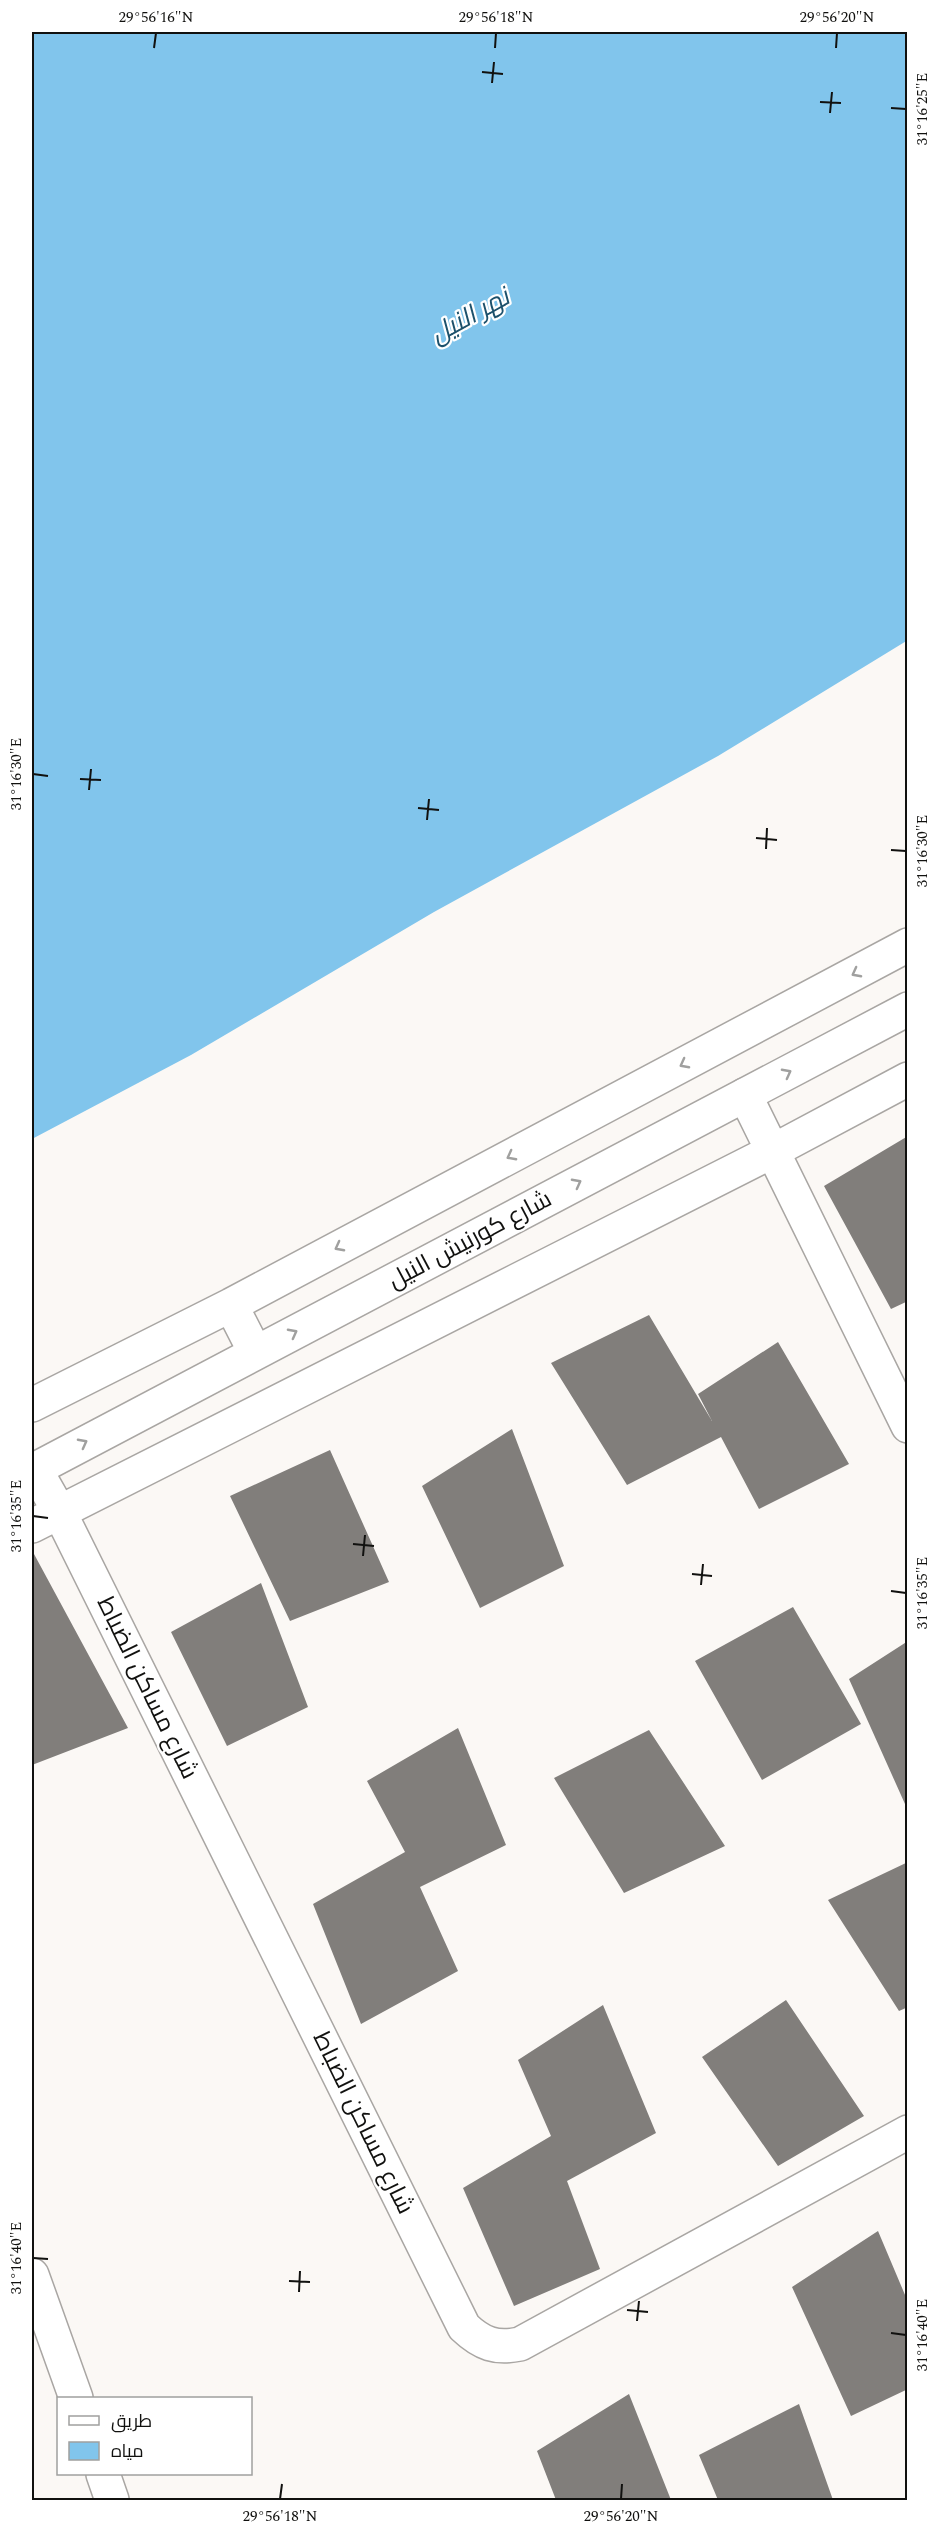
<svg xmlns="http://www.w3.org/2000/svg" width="939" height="2532" font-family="Spectral,Cairo,serif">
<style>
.water{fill:#81c5ec}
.building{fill:#817e7b}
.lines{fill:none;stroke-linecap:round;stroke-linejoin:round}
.minor-casing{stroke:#a9a6a3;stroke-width:36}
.highway-casing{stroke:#a9a6a3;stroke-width:36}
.minor{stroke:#fff;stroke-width:33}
.highway{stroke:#fff;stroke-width:33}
.oneway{stroke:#a0a09f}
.ticks{fill:none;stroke:#11110f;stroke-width:2}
.labels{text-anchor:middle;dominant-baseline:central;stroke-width:4.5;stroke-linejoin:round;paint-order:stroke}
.street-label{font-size:24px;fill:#11110f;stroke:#fff}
.water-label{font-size:26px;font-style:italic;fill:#1c516c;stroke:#fff}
.neatline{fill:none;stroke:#11110f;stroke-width:2}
.ticks-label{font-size:15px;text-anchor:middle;fill:#11110f}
</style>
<rect width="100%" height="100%" fill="#fbf8f5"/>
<path class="water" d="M32,32H907L908,640L718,756L434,912L191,1055L32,1139Z"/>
<path class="building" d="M908,1136V1301L891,1309L824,1186Z
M649,1315L712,1421L698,1394L778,1342L849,1464L759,1509L721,1437L627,1485L551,1363Z
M512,1429L564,1566L480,1608L422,1486Z
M330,1450L389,1582L290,1621L230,1496Z
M34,1554L128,1728L32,1765V1555Z
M261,1583L308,1707L227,1746L171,1632Z
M793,1607L861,1724L762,1780L695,1661Z
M908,1641V1803L905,1804L849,1679Z
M458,1728L506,1845L420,1887L458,1971L361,2024L313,1904L405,1852L367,1781Z
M649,1730L725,1846L624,1893L554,1778Z
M908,1862V2007L899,2011L828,1900Z
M786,2000L864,2116L778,2166L702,2057Z
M603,2005L656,2133L567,2181L600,2269L514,2306L463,2188L551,2136L518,2060Z
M878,2231L908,2302V2389L851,2416L792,2287Z
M629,2394L671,2500H556L537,2451Z
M799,2404L833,2500H718L699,2455Z"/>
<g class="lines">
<defs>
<path id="minor" d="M745,1095L908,1426
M35,1469L60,1513L464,2327C482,2344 496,2349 520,2344L908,2132
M32,1526L771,1152L908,1079
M32,2275L76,2398
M103,2474L112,2500"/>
<path id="highway" d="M231,1305L255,1352
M32,1405L231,1305L908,945
M32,1471L908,1009"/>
</defs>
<use href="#minor" class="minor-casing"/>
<use href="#highway" class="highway-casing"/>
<use href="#minor" class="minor"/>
<use href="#highway" class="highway"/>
</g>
<defs><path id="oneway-chevron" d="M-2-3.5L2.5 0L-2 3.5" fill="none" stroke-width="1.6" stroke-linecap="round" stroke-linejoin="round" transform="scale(1.5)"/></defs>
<g class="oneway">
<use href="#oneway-chevron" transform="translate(856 973) rotate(152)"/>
<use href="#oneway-chevron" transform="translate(684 1064) rotate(152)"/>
<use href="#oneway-chevron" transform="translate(787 1073) rotate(-28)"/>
<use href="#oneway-chevron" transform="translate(511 1156) rotate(152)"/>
<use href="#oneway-chevron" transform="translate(577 1183) rotate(-28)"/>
<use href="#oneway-chevron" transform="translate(339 1247) rotate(152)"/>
<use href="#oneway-chevron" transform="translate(293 1333) rotate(-28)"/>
<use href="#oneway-chevron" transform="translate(83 1443) rotate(-28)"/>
</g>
<path class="ticks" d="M154,48L156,33M495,48L496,33M836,48L837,33M482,72L503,74M492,83L494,62M820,102L841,103M891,108L906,109M830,113L832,92M33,774L48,776M80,779L101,780M89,790L91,769M418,808L439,810M427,820L429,799M756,838L777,840M766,849L767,828M891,850L906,851M33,1516L48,1518M353,1544L374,1546M363,1556L365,1535M692,1574L712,1576M701,1585L703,1564M891,1591L906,1593M33,2258L48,2259M289,2281L310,2282M299,2292L300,2271M627,2310L648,2312M637,2321L639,2301M891,2333L906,2335M280,2499L282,2484M621,2499L622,2484"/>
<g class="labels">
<g class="street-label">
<text transform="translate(470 1240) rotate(-28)">شارع كورنيش النيل</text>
<text transform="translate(147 1688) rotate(64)">شارع مساكن الضباط</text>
<text transform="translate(363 2123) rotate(64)">شارع مساكن الضباط</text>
</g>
<g class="water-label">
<text transform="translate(470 316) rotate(-29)">نهر النيل</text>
</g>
</g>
<rect width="939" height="2532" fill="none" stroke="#ffffff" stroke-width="66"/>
<rect x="57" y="2397" width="195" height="78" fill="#ffffff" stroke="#a0a09f" stroke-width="1.5"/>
<rect x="69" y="2416" width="30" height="9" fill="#ffffff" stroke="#a0a09f" stroke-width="1.5"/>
<text x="111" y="2427" font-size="18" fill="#11110f">طريق</text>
<rect x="69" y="2442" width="30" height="18" fill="#81c5ec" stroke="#a0a09f" stroke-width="1.5"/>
<text x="111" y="2457" font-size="18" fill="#11110f">مياه</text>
<rect x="33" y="33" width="873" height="2466" class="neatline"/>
<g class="ticks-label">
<text x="156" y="22">29°56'16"N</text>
<text x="496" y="22">29°56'18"N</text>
<text x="837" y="22">29°56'20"N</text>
<text transform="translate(922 109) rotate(-90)" y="5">31°16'25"E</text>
<text transform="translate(16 774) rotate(-90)" y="5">31°16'30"E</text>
<text transform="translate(922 851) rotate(-90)" y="5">31°16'30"E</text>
<text transform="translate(16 1516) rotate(-90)" y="5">31°16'35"E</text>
<text transform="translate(922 1593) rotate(-90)" y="5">31°16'35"E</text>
<text transform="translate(16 2258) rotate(-90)" y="5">31°16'40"E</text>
<text transform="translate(922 2335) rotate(-90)" y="5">31°16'40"E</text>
<text x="280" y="2521">29°56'18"N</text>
<text x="621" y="2521">29°56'20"N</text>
</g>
</svg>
